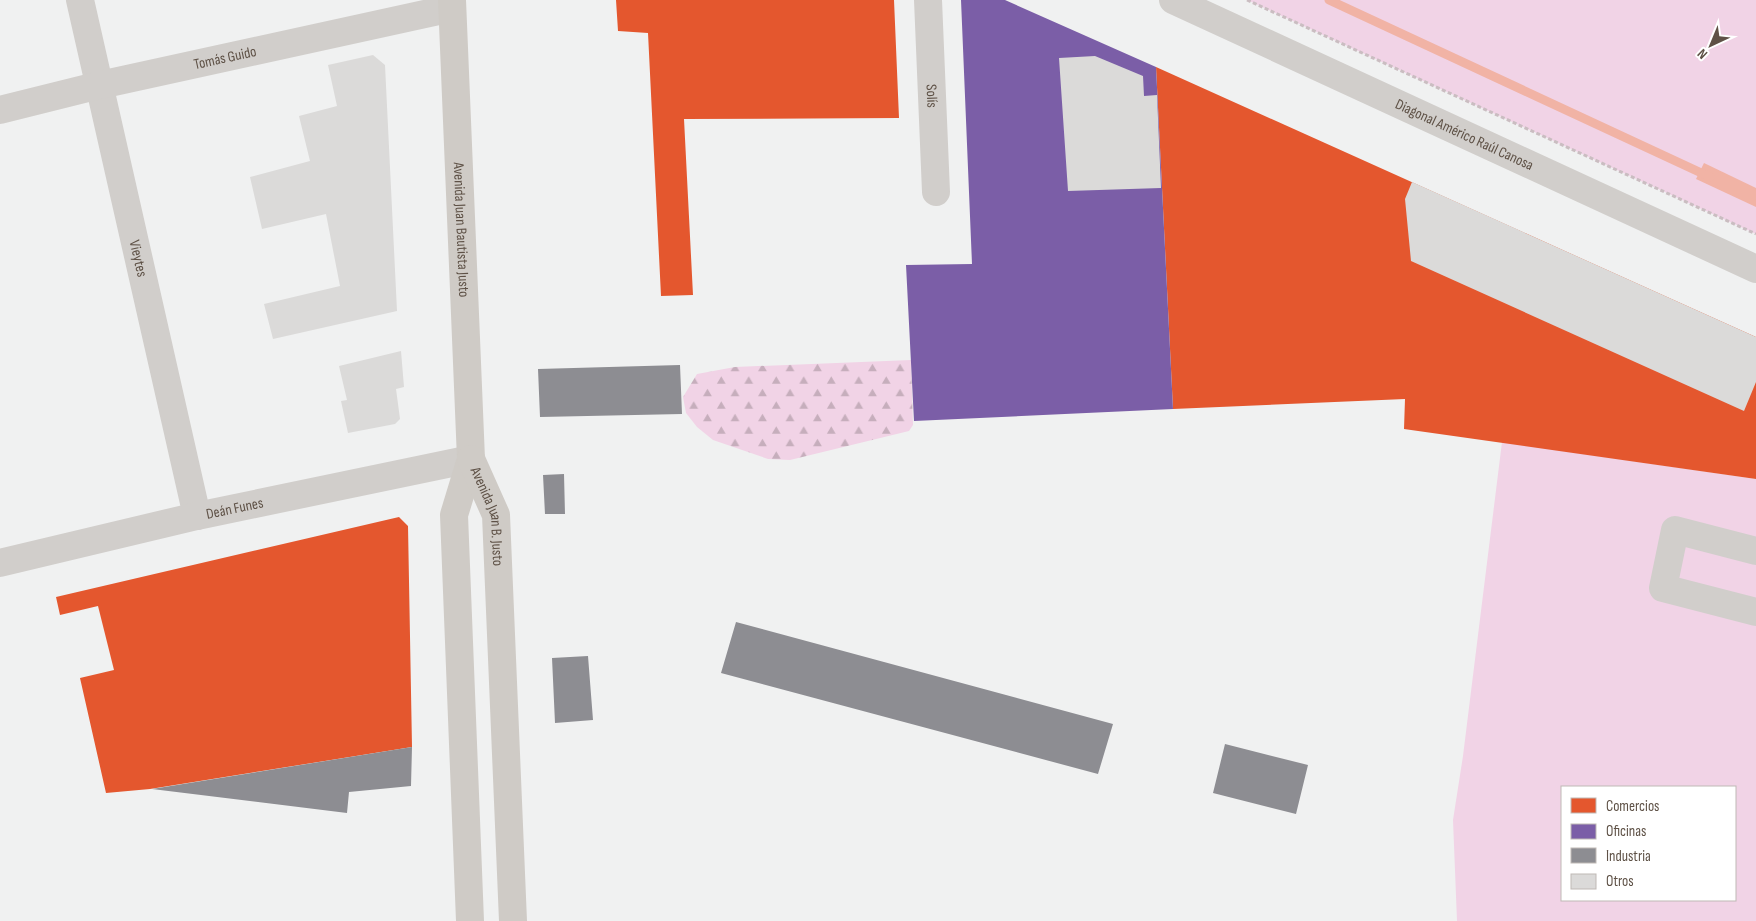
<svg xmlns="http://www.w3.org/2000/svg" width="1756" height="921" font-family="'Sofia Sans Condensed',sans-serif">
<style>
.green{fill:#f1d3e6;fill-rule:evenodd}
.forest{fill:url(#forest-firs)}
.water{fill:#f1b3a5}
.shops{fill:#e4572e}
.offices{fill:#7b5ea7}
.industry{fill:#8d8d92}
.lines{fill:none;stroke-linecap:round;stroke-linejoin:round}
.stream{stroke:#f1b3a5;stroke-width:9}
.building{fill:#dbdad9}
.path{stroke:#cabdc1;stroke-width:3;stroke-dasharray:4 2.5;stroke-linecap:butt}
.minor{stroke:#d1cecb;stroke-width:28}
.major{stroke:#cfcbc6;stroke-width:28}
.labels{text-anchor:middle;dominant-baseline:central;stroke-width:5;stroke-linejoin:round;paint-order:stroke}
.street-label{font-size:15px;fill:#5e5146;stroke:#fff}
</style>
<defs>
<pattern id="forest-firs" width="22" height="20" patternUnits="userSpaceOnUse" patternTransform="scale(1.25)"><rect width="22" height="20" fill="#f1d3e6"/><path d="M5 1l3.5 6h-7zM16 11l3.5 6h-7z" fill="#c6aebc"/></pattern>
</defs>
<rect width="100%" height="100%" fill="#f0f1f1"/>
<path class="green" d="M1247,0H1756V234Z
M1502,442L1756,479V921H1457L1453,820L1463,756ZM1562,787H1735V900H1562Z"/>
<path class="forest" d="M911,360L913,425L909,431L790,460L768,459L713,440L697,427L686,413L683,397L697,374L735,367Z"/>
<path class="water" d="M1704,163L1756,188V207L1696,179Z"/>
<path class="shops" d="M616,0H894L899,118L684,119L693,295L661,296L648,33L618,31Z
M1156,67L1756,337V479L1404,429L1405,399L1173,409Z
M399,517L408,526L412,747L150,789L106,793L80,678L114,670L98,606L60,615L56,597Z"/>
<path class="offices" d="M961,0H1005L1156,67L1173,409L914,421L906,265L972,264Z"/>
<path class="industry" d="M680,365L682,414L540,417L538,369Z
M564,474L565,514H545L543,475Z
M736,622L1113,724L1098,774L721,673Z
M588,656L593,720L555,723L552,658Z
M1225,744L1308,765L1296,814L1213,793Z
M412,747L411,786L349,792L347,813L152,789Z"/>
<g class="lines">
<path class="stream" d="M1329,0L1710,177"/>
</g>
<path class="building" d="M373,55L385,65L397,311L273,339L264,304L340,286L326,214L262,229L250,177L310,161L299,116L337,106L328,65Z
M1095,56L1143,76L1144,96L1157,95L1161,188L1068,191L1059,58Z
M1412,182L1756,337V382L1744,411L1411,261L1405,199Z
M401,351L404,387L396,389L400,419L395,424L348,433L341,401L347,400L339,366Z"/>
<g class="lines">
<path class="path" d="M1247,0L1756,234"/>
<g class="minor">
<path id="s1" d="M80,0L197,516"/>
<path id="s2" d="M928,0L936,192"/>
<path id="s3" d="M1173,0L1756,269"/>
<path id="s4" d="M0,110L100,85L452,8"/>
<path d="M1756,551L1675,530L1663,588L1756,612"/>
<path id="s5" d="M0,563L197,516L471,459"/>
</g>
<g class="major">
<path id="s6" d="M452,0L471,459L454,515L470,921"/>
<path id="s7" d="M471,459L496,515L513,921"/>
</g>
</g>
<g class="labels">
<g class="street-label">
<text stroke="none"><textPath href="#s4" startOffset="231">Tomás Guido</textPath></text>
<text stroke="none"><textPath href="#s2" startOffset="96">Solís</textPath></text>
<text stroke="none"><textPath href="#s3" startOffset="321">Diagonal Américo Raúl Canosa</textPath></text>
<text stroke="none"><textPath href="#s6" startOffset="230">Avenida Juan Bautista Justo</textPath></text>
<text stroke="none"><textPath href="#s1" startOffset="265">Vieytes</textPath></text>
<text stroke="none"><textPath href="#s5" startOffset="241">Deán Funes</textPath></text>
<text stroke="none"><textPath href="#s7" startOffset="61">Avenida Juan B. Justo</textPath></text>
</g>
</g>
<rect x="1561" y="786" width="175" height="115" fill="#ffffff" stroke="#bfb9b5"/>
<rect x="1571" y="798" width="25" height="15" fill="#e4572e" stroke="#bfb9b5"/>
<text x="1606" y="811" font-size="15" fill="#5e5146">Comercios</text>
<rect x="1571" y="824" width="25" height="15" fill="#7b5ea7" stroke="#bfb9b5"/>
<text x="1606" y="836" font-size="15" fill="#5e5146">Oficinas</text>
<rect x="1571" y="848" width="25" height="15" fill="#8d8d92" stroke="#bfb9b5"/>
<text x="1606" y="861" font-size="15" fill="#5e5146">Industria</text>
<rect x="1571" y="874" width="25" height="15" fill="#dbdad9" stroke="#bfb9b5"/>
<text x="1606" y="886" font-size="15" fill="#5e5146">Otros</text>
<g transform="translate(1711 45) rotate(224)" stroke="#ffffff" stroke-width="4" paint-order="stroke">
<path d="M0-4L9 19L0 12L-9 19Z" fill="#5e5146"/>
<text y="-8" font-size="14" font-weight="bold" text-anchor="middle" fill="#5e5146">N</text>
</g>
</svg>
